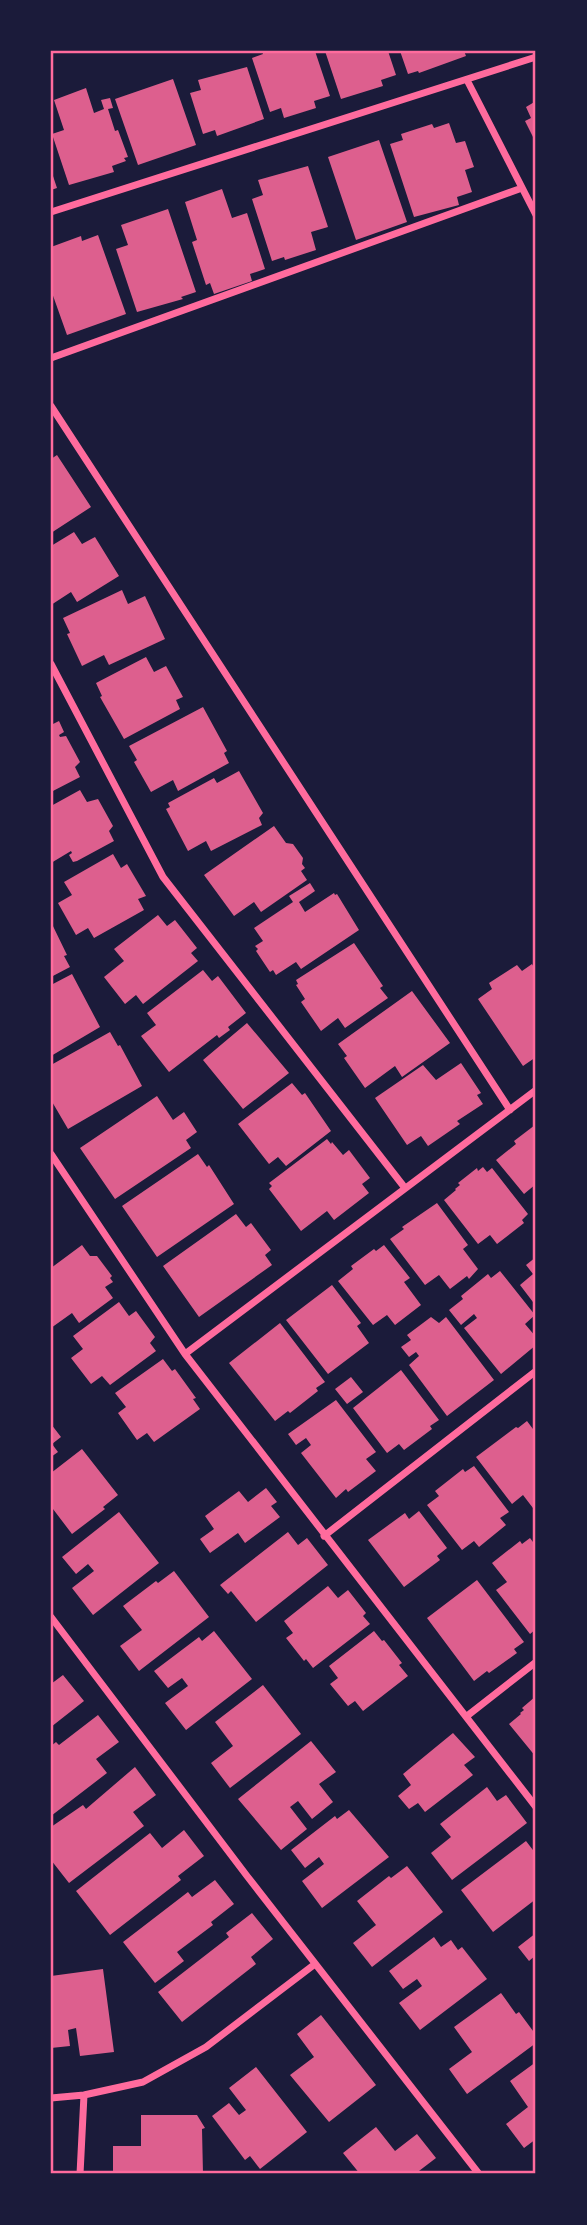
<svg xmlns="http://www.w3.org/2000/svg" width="587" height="2225" font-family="'IBM Plex Serif',serif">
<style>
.building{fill:#dd5f8e}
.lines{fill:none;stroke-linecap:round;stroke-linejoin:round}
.minor{stroke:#ff6b9d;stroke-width:7}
.neatline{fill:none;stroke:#ff6b9d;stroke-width:2.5}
</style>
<rect width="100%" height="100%" fill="#1b1b3a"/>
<path class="building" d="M262,51H315L330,96L314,101L316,108L284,118L281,108L270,112L252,58L263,54Z
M325,51H388L396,75L381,80L383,86L341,99Z
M400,51H464L466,56L419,73L418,71L408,74Z
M247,67L264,119L217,136L215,130L203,134L190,93L201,90L198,80Z
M173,79L196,145L138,165L115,99Z
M86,88L94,113L104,109L101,100L110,98L113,108L108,109L115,131L118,130L128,157L124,158L126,161L112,166L114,172L69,185L52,134L64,130L54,100Z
M536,101V143L525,121L531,118L526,107Z
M449,123L456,143L465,141L474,167L465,170L472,192L457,197L459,205L414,217L390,144L403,140L401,134L432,124L434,128Z
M379,140L407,222L356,240L328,157Z
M308,166L328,227L311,232L316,250L285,260L284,257L272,261L252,199L263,195L258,180Z
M51,170L57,188L51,190Z
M222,189L232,218L247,213L265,269L250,274L252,281L214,294L210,283L206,285L192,242L197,240L185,202Z
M168,209L196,292L181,297L183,299L137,312L116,249L128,245L121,225Z
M98,235L126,314L67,335L51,290V247L81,236L82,241Z
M57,455L91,507L51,533V459Z
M74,532L82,544L95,537L119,576L77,602L71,592L51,605V546Z
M122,590L128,604L145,596L165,639L109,665L104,655L82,666L67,634L70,633L63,618Z
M146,657L154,672L166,666L183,697L176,700L180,709L124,739L100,697L102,696L96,683Z
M203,707L227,751L224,753L229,763L178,791L173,780L151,792L134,762L137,760L129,746Z
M59,721L64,732L59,735L60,737L66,736L80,762L75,767L80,777L51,792V725Z
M239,771L263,813L259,818L262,825L211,851L206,841L188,851L166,809L170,807L168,803L214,778L217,783Z
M80,790L87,802L98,799L113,826L109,831L114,841L77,861L73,862L69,855L72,853L71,851L51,863V806Z
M274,826L286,843L293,844L303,858L302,864L305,868L301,871L307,880L261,912L254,902L234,916L204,875Z
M113,854L121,868L127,864L146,896L138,899L144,910L94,938L88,928L76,935L58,903L72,895L64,882Z
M310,883L315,891L299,902L305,912L334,893L335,895L337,894L359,930L301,969L296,962L276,975L273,970L270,972L256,951L258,949L255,946L263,941L254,928L293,902L289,896Z
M158,915L167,926L175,920L197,948L191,953L198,961L143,1004L136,995L125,1004L104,977L124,961L114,949Z
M51,922L67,955L64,956L70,967L51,977Z
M354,943L383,986L380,988L388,998L345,1028L338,1018L321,1031L301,1002L305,999L296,985L298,984L296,980Z
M532,964L536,971V1057L523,1066L478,999L492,989L489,983L517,965L522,971Z
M203,970L212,981L218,976L246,1013L228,1027L230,1030L219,1038L217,1035L169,1072L141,1036L156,1025L147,1013Z
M72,974L100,1027L51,1056V985Z
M412,991L450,1043L402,1077L395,1066L365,1088L344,1058L347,1056L338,1044Z
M247,1023L289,1073L243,1109L203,1060Z
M110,1032L118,1046L120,1045L142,1086L68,1129L51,1100V1065Z
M461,1063L481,1093L477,1095L483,1104L457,1121L460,1124L428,1146L421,1136L407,1145L375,1098L423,1065L436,1080Z
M292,1083L302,1095L305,1093L331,1131L286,1166L278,1157L269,1164L238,1124Z
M157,1096L173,1120L184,1112L197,1132L186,1140L191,1148L115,1199L80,1148Z
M535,1125L536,1184L524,1194L496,1160L516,1144L514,1141Z
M327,1139L331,1144L332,1142L343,1155L349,1150L370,1178L362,1184L369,1193L334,1220L327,1211L301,1231L269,1189L272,1186L269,1183Z
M198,1154L207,1167L209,1165L234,1204L157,1257L122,1206Z
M483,1167L487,1172L492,1168L528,1214L522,1220L524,1223L497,1244L490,1235L478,1244L444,1200L456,1190L455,1189L460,1185L458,1183L477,1168L478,1171Z
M437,1203L468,1245L463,1249L478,1269L469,1279L467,1276L450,1289L439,1275L425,1285L390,1239L404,1229L402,1227Z
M236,1214L246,1227L251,1223L271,1250L265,1255L272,1265L199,1317L163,1266Z
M82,1245L90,1256H97L112,1276L110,1278L113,1282L105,1287L113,1298L79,1323L72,1313L51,1328V1268Z
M384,1245L410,1278L404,1282L421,1305L395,1325L387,1315L373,1325L338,1281L353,1269L351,1266L374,1249L376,1251Z
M536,1257V1306L520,1285L533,1274L526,1265Z
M500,1271L535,1315L525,1324L536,1337V1345L501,1374L464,1328L477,1318L474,1314L461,1325L449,1310L463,1299L461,1296L488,1274L491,1278Z
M332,1285L361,1323L357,1326L369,1343L328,1374L286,1320Z
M119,1302L129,1316L136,1311L155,1337L150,1343L156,1351L110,1385L102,1376L91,1384L71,1358L83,1349L73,1336Z
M431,1317L439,1323L446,1317L494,1380L447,1416L409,1365L419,1356L416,1352L409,1357L401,1347L411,1340L407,1335Z
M280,1323L325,1382L316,1388L318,1391L290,1413L288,1411L275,1421L229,1363Z
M163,1359L172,1371L175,1369L196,1398L193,1399L200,1409L154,1442L147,1433L137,1440L118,1413L126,1407L115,1393Z
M401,1370L439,1420L430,1426L432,1429L404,1450L399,1444L387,1453L353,1408Z
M351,1377L363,1392L347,1404L335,1389Z
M336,1400L376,1452L366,1459L376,1471L348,1492L346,1489L336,1498L301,1453L311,1445L306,1438L296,1445L288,1434Z
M527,1421L536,1433V1512L523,1495L512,1504L476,1457L516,1427L518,1428Z
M51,1424L61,1437L52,1444L58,1452L51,1457Z
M82,1449L118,1495L103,1507L105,1509L72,1534L53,1509L51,1511V1473Z
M474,1466L509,1512L500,1518L506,1525L479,1547L474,1541L462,1550L427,1505L439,1496L435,1491L463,1469L465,1472Z
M266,1488L277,1502L271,1506L280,1517L245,1543L238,1533L210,1553L200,1539L214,1529L205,1516L239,1491L248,1502Z
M419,1511L447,1548L437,1556L440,1560L404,1587L368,1540L405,1513L409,1519Z
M119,1512L159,1563L93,1615L72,1588L94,1571L88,1564L76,1574L62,1557Z
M288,1532L298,1545L307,1538L328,1565L256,1622L231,1591L228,1594L220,1585Z
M530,1538L536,1546V1629L530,1634L496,1590L507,1582L492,1563L520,1541L522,1544Z
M174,1571L209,1617L139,1671L120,1646L142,1630L123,1606L156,1581L158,1583Z
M477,1580L524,1642L514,1649L517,1653L489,1673L487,1671L474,1681L427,1618Z
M328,1586L338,1598L348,1590L366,1613L363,1616L370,1624L313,1668L306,1659L304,1661L286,1638L293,1633L284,1621Z
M214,1631L252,1679L186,1730L165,1703L188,1686L182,1678L168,1688L154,1671L199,1637L202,1641Z
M374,1631L382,1641L384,1640L402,1663L399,1665L408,1676L363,1711L355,1701L348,1706L330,1684L338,1678L329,1666Z
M63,1675L84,1701L51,1727V1684Z
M263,1685L301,1734L230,1788L211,1763L233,1746L215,1722Z
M536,1696V1757L509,1724L521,1714L520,1713L524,1710L522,1708Z
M98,1715L119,1742L96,1759L107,1773L51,1816V1746L56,1742L59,1745Z
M453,1733L475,1757L464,1765L473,1775L425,1812L418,1803L409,1809L398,1796L411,1785L403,1774Z
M311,1741L336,1772L319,1784L333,1802L312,1819L298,1801L290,1807L307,1829L281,1850L238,1799Z
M135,1767L156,1795L133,1812L144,1826L69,1883L51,1860V1827L83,1805L86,1809Z
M487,1787L497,1801L506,1795L527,1823L452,1880L431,1853L451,1837L440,1824Z
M349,1810L389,1857L322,1908L302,1881L324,1864L319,1857L305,1868L291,1850L335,1816L337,1819Z
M184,1830L204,1856L178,1876L181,1880L110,1935L76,1891L150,1833L162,1848Z
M526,1841L536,1854V1899L493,1932L461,1890Z
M407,1866L443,1912L372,1967L353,1943L376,1925L357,1901L389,1876L391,1878Z
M215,1880L234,1904L211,1922L213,1925L177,1952L184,1961L155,1983L123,1942L188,1892L192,1897Z
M252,1913L273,1939L251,1957L256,1964L182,2022L158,1992L229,1937L226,1933Z
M536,1933V1955L529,1961L518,1947Z
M434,1937L441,1947L451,1940L458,1950L462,1947L487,1979L420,2030L399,2003L422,1986L417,1979L403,1989L389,1971Z
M103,1969L114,2052L80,2056L76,2028L68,2030L70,2046L51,2048V1976Z
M501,1993L516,2014L519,2012L536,2035V2043L467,2094L449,2069L472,2052L454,2027Z
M321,2015L376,2085L329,2122L290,2075L314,2057L297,2034Z
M536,2062V2139L524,2148L506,2124L528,2107L510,2081Z
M256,2067L307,2132L260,2169L250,2156L245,2160L212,2116L229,2103L239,2115L246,2110L229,2088Z
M141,2115H197L205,2128L202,2129L203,2174H113V2146H141Z
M376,2127L395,2151L417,2134L436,2158L415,2174H360L343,2153Z"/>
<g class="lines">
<path class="minor" d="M467,80L536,215
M51,212L536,57
M51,358L522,188
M51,406L510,1110
M51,664L163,877L405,1188
M51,1154L185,1354L536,1807
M185,1354L536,1090
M324,1536L536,1371
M51,1617L247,1876L479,2174
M467,1716L536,1662
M51,2098L84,2095L143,2082L206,2047L315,1964
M80,2174L84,2095"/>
</g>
<rect width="587" height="2225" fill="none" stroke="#1b1b3a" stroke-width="105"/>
<rect x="52" y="52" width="482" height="2120" class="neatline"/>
</svg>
